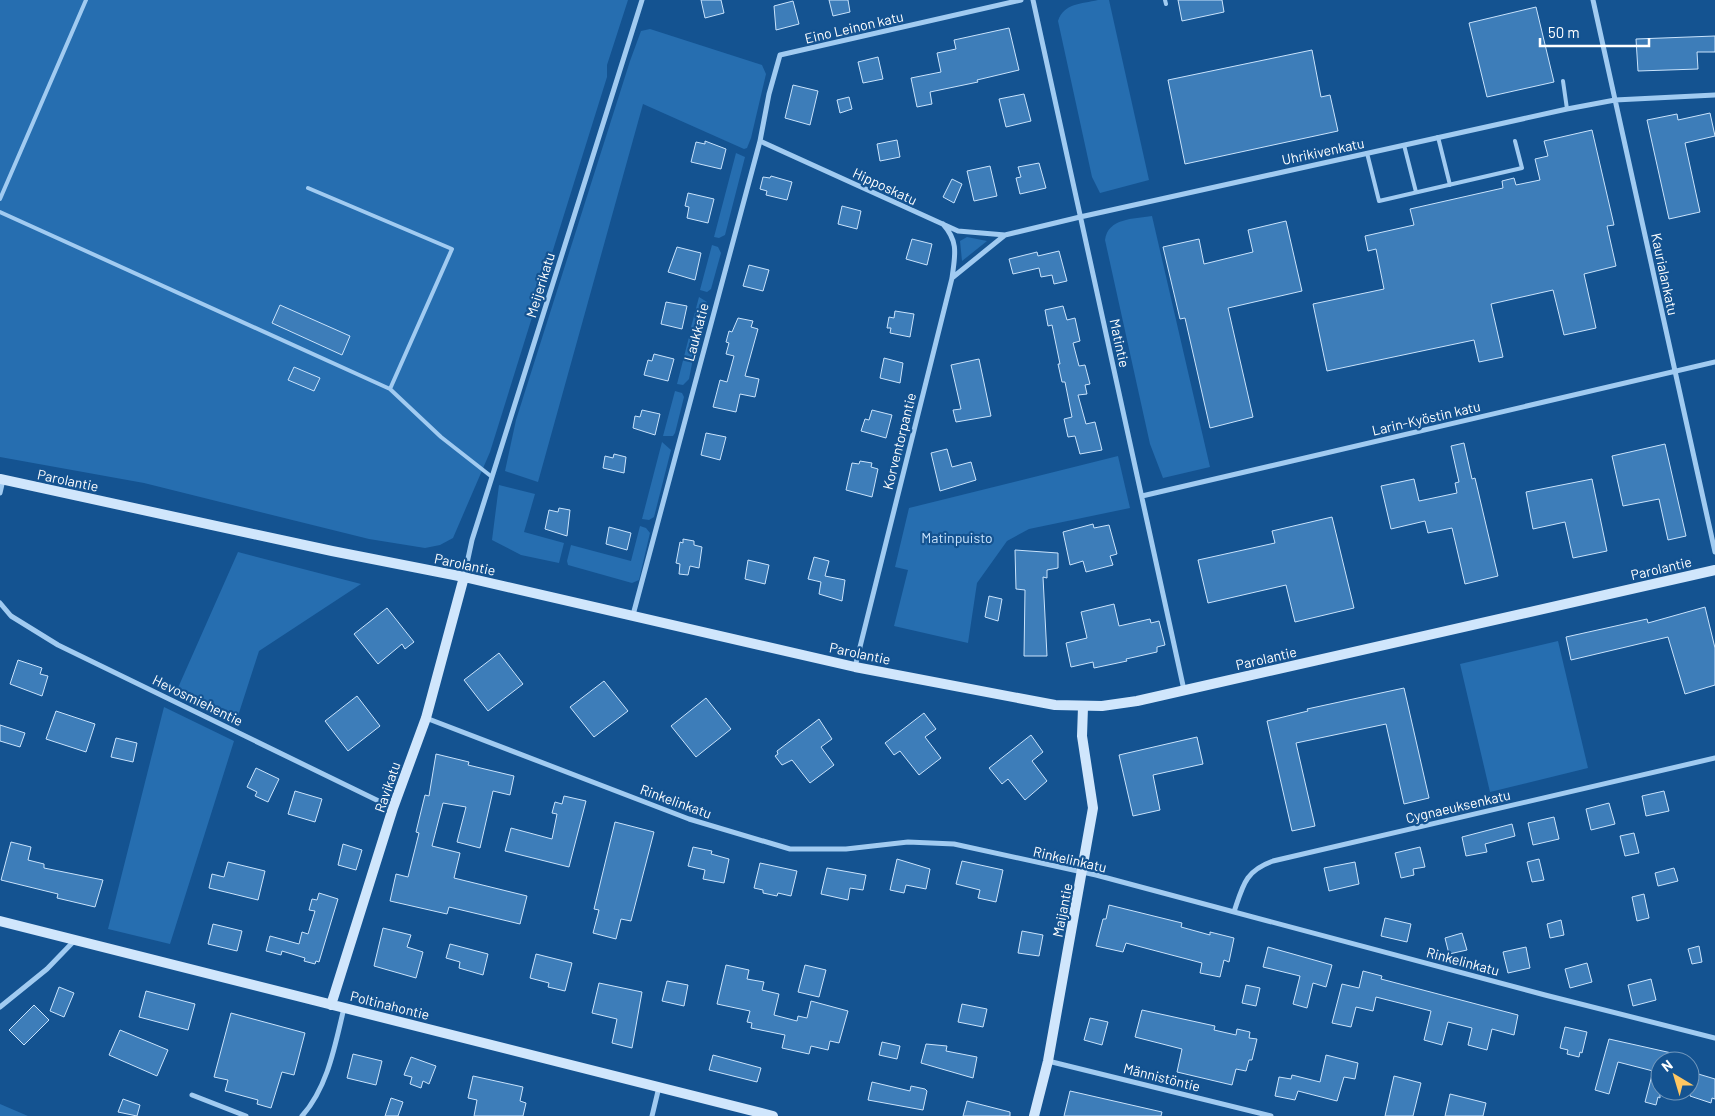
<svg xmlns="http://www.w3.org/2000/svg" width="1715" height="1116" font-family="Barlow,sans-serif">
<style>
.green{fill:#266eb0}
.building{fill:#3d7db9;stroke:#c9e3fc}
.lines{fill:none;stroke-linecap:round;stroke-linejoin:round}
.lane{stroke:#a1cbf1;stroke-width:4}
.street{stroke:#a1cbf1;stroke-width:5}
.secondary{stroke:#d0e6fc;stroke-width:10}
.labels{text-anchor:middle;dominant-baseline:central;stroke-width:4.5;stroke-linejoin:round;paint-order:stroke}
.street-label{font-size:14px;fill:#fff;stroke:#145391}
.park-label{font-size:14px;fill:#c9e3fc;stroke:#145391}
</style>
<rect width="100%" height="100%" fill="#145391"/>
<path class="green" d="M0,0H628L607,65V77L490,452L453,538L440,545L425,548L369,539L144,483L0,457Z
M1098,0H1109L1149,180L1100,193L1092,177L1058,21C1064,3 1081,4 1098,0Z
M650,29L762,65L766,74L751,138L747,148L744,149L643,104L538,482L505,471L516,420L630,61L641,31Z
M736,153L745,157L725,235L719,238L714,237Z
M1152,216L1210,467L1163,478L1150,444L1105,240C1108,218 1133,219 1152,216Z
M967,237L987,241L962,261L960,241Z
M712,245L718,247L721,253L711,289L707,292L700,290Z
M699,297L707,302L700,329L695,332L690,331Z
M689,337L694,339L696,343L689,379L683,385L677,384Z
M675,391L682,393L684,397L675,433L673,436H663Z
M662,442L671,450L654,517L649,520L642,519Z
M1118,456L1130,508L1029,529L1007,541L977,583L968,643L894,626L908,570L895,567L909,508Z
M499,485L535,494L524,532L564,543L559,563L521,555L492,540Z
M640,526L646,528L650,533L639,580L632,583L568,565L567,561L571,545L631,561Z
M238,552L361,584L259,651L237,719L177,690Z
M1558,641L1588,768L1490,792L1460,664Z
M164,707L234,741L170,944L108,929Z
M0,1104L28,1116H0Z"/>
<path class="building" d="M701,0H721L724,13L705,18Z
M829,0H848L850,12L833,16Z
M1178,0H1222L1224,12L1182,21Z
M793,1L799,24L776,30L774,6Z
M1536,7L1554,82L1487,97L1469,23Z
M1009,28L1019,70L977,80L978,82L930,92L932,104L917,107L911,78L941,72L937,53L956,49L954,40Z
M1715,36V52H1697L1698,69L1638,71L1636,39Z
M1312,50L1321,97L1330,95L1338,131L1185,164L1168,80Z
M878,57L883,79L863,83L858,62Z
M793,85L818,91L810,125L785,118Z
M1024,94L1031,121L1006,127L999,99Z
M849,97L852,109L840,113L837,100Z
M1710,113L1715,136L1685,143L1700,212L1669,219L1647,120L1677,114L1678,120Z
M1592,130L1614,225L1607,226L1616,266L1584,274L1596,328L1564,335L1553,290L1491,304L1503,357L1479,362L1474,340L1327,371L1313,304L1384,289L1376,249L1368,251L1365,236L1414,225L1410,209L1503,188L1502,181L1514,178L1516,185L1540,180L1535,159L1548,156L1544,141Z
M897,140L900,157L880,161L877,144Z
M705,141L726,149L721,169L691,162L696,142L705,144Z
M1039,163L1046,188L1020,194L1016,178L1021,177L1018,167Z
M990,166L997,196L974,201L967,171Z
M771,176L792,182L787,200L766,195L767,191L760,189L763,177L770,178Z
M952,179L962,184L954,203L943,197Z
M688,193L714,199L708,223L687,218L689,207L685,206Z
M842,206L861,211L857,229L838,224Z
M1286,221L1302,291L1228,308L1253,417L1210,428L1185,318L1180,319L1163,247L1199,239L1204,264L1253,252L1248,230Z
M912,239L932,244L927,265L906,259Z
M677,247L701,253L695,280L668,272Z
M1059,251L1067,281L1054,284L1052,275L1041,277L1039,268L1013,274L1009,259L1037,252L1038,256Z
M749,265L769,270L763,291L743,286Z
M666,302L687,306L682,329L661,324Z
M280,305L350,336L342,355L272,323Z
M1063,306L1067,320L1075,318L1080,341L1073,343L1079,366L1085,365L1090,384L1085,385L1087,394L1078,395L1086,424L1095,422L1102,450L1080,454L1075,436L1068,437L1064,419L1072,417L1065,382H1062L1058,364H1060L1052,325L1048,326L1045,310Z
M895,311L914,314L910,337L890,333L891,328H887L889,317L894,318Z
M738,318L753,321L751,327L758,329L745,376L759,379L755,397L740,394L736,412L713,407L720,380L727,382L734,356L726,354L729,343L726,342L729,331L732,332Z
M654,354L674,359L668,381L644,375L648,360L652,361Z
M884,358L903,363L900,383L880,378Z
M979,359L991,416L956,422L953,410L961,409L951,365Z
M294,367L320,378L314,391L288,380Z
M642,410L660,414L655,435L633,428L635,416L640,417Z
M872,410L892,415L886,438L861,431L865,419L869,420Z
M706,433L726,437L720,460L701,455Z
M1464,443L1472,479L1475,478L1498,576L1465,584L1452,528L1428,533L1425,521L1391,529L1381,486L1414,479L1419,501L1457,493L1455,483L1459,482L1451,446Z
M1665,444L1686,536L1668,540L1659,499L1623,506L1612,456Z
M947,449L952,467L971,462L976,480L940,491L931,453Z
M614,454L626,457L624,473L603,468L605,456L613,458Z
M860,461L872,463L871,467L878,469L872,497L846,490L852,463L859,464Z
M1592,479L1607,551L1573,558L1565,522L1533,529L1526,492Z
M559,508L570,510L567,536L545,529L549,510L558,512Z
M1332,517L1354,608L1295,622L1286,585L1208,603L1198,560L1275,543L1272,531Z
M1093,524L1094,528L1109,525L1117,554L1110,556L1113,565L1086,572L1083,561L1070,565L1063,532Z
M609,527L631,533L627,550L606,544Z
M683,539L694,541V545L702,547L699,568L690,566L688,575L679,574L680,564L676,563L680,542L683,543Z
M1015,550L1058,553V568L1047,570V578L1043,577L1047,656H1024L1025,590L1016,589Z
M814,557L829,561L825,576L845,580L842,601L819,594L821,582L808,579Z
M748,560L769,565L765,584L745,579Z
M989,596L1002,599L998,621L985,617Z
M1114,604L1119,626L1150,619L1151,623L1159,621L1165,645L1157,647V652L1126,659L1127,661L1094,668L1093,662L1071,667L1066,643L1087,638L1081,612Z
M1705,607L1715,648V685L1685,694L1668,637L1571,660L1566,637L1647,619L1648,623Z
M387,608L414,642L405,649L402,644L378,664L354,634Z
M499,653L523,684L488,711L464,680Z
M18,660L42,668L40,674L48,676L42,696L10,684Z
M604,681L628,711L594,737L570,707Z
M1404,688L1429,798L1404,804L1386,724L1296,743L1315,826L1292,831L1267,721L1308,711L1307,709Z
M357,696L380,726L348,751L325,721Z
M706,698L731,729L696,757L671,726Z
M56,711L95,724L86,752L46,739Z
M924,713L936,729L925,737L941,758L919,775L900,751L894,755L885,743Z
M819,719L832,739L821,747L834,765L810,783L792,760L782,765L775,756L778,754L777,751Z
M0,725L25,733L20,747L0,741Z
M1031,735L1043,752L1032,761L1047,781L1025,800L1008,779L1002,784L989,768Z
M1197,737L1203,764L1153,775L1160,810L1133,816L1119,755Z
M116,738L137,743L133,762L111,757Z
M436,754L469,762L468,765L514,776L510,795L493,791L480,848L457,842L466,807L443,803L432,846L460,853L454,878L527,896L520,924L449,907L447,914L390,901L396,874L408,877L419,833L416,832L425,795L429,796Z
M256,768L279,779L268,802L255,796L257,792L247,787Z
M295,791L322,799L315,822L288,814Z
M1664,791L1669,811L1646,816L1642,796Z
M564,796L586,801L569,867L505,851L511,828L552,839L557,814L552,813L555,802L562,804Z
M1609,803L1615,824L1591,830L1586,809Z
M1554,817L1559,839L1533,845L1528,823Z
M615,822L654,832L631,921L621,919L616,939L593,933L599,910L594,909Z
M1512,824L1515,836L1485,844L1487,852L1466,856L1462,837Z
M1634,833L1639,853L1625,856L1620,836Z
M11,842L31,847L28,860L44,864V868L103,880L95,907L57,898L58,894L1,880Z
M343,844L362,850L356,870L338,865Z
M693,847L712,851L711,854L729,859L724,883L703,879L705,870L688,866Z
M1420,847L1425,867L1413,869L1414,875L1401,878L1395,853Z
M897,859L930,869L926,889L906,885L904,893L890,890Z
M1539,859L1544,880L1532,882L1527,862Z
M962,861L1003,870L996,902L978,898L980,890L956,884Z
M228,862L265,871L258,900L209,888L212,874L224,877Z
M1355,862L1359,884L1329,891L1324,868Z
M760,863L797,871L791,896L778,893L777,896L763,893V890L754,888Z
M827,868L866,875L863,890L850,888L848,900L821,894Z
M1674,868L1678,881L1658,886L1655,873Z
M319,893L338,899L319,962L316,961L315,964L304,961L305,958L282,951L281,955L266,951L270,936L299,944L302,932L308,934L315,911L309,910L312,899L317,900Z
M1644,894L1649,918L1637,921L1632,897Z
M1109,905L1182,923L1181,927L1210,935V932L1234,938L1229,962L1224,960L1220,977L1200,973L1202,963L1126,943L1123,952L1096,946L1103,919H1106Z
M1385,918L1411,924L1407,942L1381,936Z
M1561,920L1564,935L1550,938L1547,924Z
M213,924L242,931L237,951L208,944Z
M383,928L411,935L407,947L423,952L416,978L374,966Z
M1022,931L1043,935L1039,956L1018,953Z
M1462,933L1467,950L1449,954L1445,938Z
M450,944L488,954L483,975L459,968L460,962L446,958Z
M1699,946L1702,962L1692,964L1688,949Z
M1268,947L1332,965L1326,987L1313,983L1307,1008L1293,1004L1300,976L1263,967Z
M1526,947L1530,968L1508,973L1503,952Z
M536,954L572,963L565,991L548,987L549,983L530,978Z
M1587,963L1592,982L1570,988L1565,969Z
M726,965L749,970L747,979L764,982L762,990L779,994L774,1015L797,1021L798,1016L807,1018L811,1001L848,1011L839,1043L830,1041L828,1050L811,1046L809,1054L782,1048L785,1035L751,1028L752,1023L747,1022L750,1011L717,1004Z
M805,965L826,970L819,997L798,992Z
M1363,971L1382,976L1381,979L1518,1015L1514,1035L1492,1029L1487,1050L1468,1045L1472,1028L1448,1022L1442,1045L1424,1040L1431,1011L1376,997L1373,1011L1356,1007L1351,1027L1332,1023L1342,984L1359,988Z
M1651,979L1656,1000L1633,1006L1628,985Z
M667,981L688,985L684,1006L662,1001Z
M599,983L642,992L632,1048L612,1043L617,1019L592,1013Z
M1246,985L1260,988L1256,1006L1242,1003Z
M59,987L74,993L64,1017L50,1011Z
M146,991L195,1004L188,1030L139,1017Z
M962,1004L987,1009L983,1027L958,1022Z
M34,1005L49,1020L24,1045L9,1030Z
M1142,1010L1215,1026L1214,1030L1236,1035L1237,1029L1250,1032L1249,1038L1257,1039L1252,1060H1249L1246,1071L1236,1069L1232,1085L1177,1072L1182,1049L1135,1037Z
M231,1013L305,1033L294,1075L282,1072L271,1108L257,1104L258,1100L225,1091L228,1080L214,1077Z
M1090,1018L1108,1022L1102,1045L1084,1040Z
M1565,1027L1587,1032L1582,1053L1580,1052L1579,1057L1567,1054L1568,1050L1560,1048Z
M120,1030L168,1050L157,1076L109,1055Z
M1609,1039L1685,1056L1684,1061H1660V1098L1658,1097L1656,1105L1645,1102L1653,1071L1618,1062L1609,1094L1595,1090Z
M882,1042L900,1046L897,1059L879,1055Z
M926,1044L947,1046L946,1051L977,1057L973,1078L921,1063Z
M353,1054L382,1061L376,1085L347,1078Z
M713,1055L761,1068L757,1082L709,1070Z
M1326,1055L1358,1063L1355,1079L1344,1077L1337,1101L1298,1091L1295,1100L1275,1096L1279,1077L1291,1079L1292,1075L1320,1082Z
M411,1057L436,1066L429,1084L423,1081L421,1088L410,1084L412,1077L404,1075Z
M1695,1073L1715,1079V1099L1712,1098L1711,1103L1690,1096Z
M473,1076L523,1087L520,1101L526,1103L523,1116H474L477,1100L468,1098Z
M1394,1076L1421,1083L1413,1116H1385Z
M872,1082L910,1091L911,1086L925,1089L927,1091L923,1110L868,1100Z
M1070,1091L1162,1112L1161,1116H1064Z
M1450,1094L1486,1103L1483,1116H1445Z
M391,1098L403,1102L398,1116H385Z
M123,1099L140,1105L137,1116L118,1112Z
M967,1101L1010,1112V1116H963Z"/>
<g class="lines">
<path class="lane" d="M1165,0L1166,4
M1563,81L1567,109
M1438,137L1450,185
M1404,145L1416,192
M1367,153L1379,201L1522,168L1515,141
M308,188L452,249L390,389L441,437L492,477
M0,199L86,0
M0,212L390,389"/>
<path class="street" d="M1033,0L1184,690
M1593,0L1715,552
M760,141L958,231L1005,235
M952,278L1005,235L1080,217L1567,109L1615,100L1715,95
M0,493L3,480
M1142,496L1715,362
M464,577L472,540L492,477L642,0
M0,603L11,616L58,645L393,808
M633,615L760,141L769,94L780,55L1021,0
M855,667L952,278C955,255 959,242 943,224
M426,718L689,819L790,849H846L908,842L954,844L1096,875L1545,995L1715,1038
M1234,912C1243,885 1245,871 1273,861L1715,758
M0,1007L47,969L75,940
M1048,1061L1271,1116
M192,1095L246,1116
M302,1116C328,1087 335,1045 344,1008
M652,1116L659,1087"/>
<path class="secondary" d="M0,479L332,551L464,577L855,667L1055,705L1102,706L1137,701L1715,570
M0,921L773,1116
M331,1005L393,808L426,718L464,577
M1034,1116L1048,1061L1093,808L1082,736L1083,707"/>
</g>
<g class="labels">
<g class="street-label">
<text transform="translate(854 27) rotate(-13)">Eino Leinon katu</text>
<text transform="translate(1323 151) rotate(-12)">Uhrikivenkatu</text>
<text transform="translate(885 186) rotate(25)">Hipposkatu</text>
<text transform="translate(1665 274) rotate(78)">Kaurialankatu</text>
<text transform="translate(540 285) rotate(-73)">Meijerikatu</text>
<text transform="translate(696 332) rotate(-75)">Laukkatie</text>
<text transform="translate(1120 343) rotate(78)">Matintie</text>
<text transform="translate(1426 418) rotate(-13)">Larin-Kyöstin katu</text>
<text transform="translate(899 441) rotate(-76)">Korventorpantie</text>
<text transform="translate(68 480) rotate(12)">Parolantie</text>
<text transform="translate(465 564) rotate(12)">Parolantie</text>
<text transform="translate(1661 568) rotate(-13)">Parolantie</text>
<text transform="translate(860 653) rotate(12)">Parolantie</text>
<text transform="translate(1266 658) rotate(-13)">Parolantie</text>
<text transform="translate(198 700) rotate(26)">Hevosmiehentie</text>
<text transform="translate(387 787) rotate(-71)">Ravikatu</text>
<text transform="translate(676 801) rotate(20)">Rinkelinkatu</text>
<text transform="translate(1458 806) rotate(-13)">Cygnaeuksenkatu</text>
<text transform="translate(1070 859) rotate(13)">Rinkelinkatu</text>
<text transform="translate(1062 910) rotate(-79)">Maijantie</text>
<text transform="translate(1463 961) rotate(15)">Rinkelinkatu</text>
<text transform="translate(390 1005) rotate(14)">Poltinahontie</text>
<text transform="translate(1162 1077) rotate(14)">Männistöntie</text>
</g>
<g class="park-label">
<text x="957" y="537">Matinpuisto</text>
</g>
</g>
<g transform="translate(1675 1076) rotate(322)"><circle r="24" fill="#145391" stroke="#7298bd"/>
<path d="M0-4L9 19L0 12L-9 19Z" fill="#ffc762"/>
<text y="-8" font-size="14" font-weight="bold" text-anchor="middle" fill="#ffffff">N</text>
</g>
<path d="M1540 38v8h109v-8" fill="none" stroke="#ffffff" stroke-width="2.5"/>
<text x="1548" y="38" font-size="15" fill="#ffffff" stroke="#145391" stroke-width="4" paint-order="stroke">50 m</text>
</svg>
